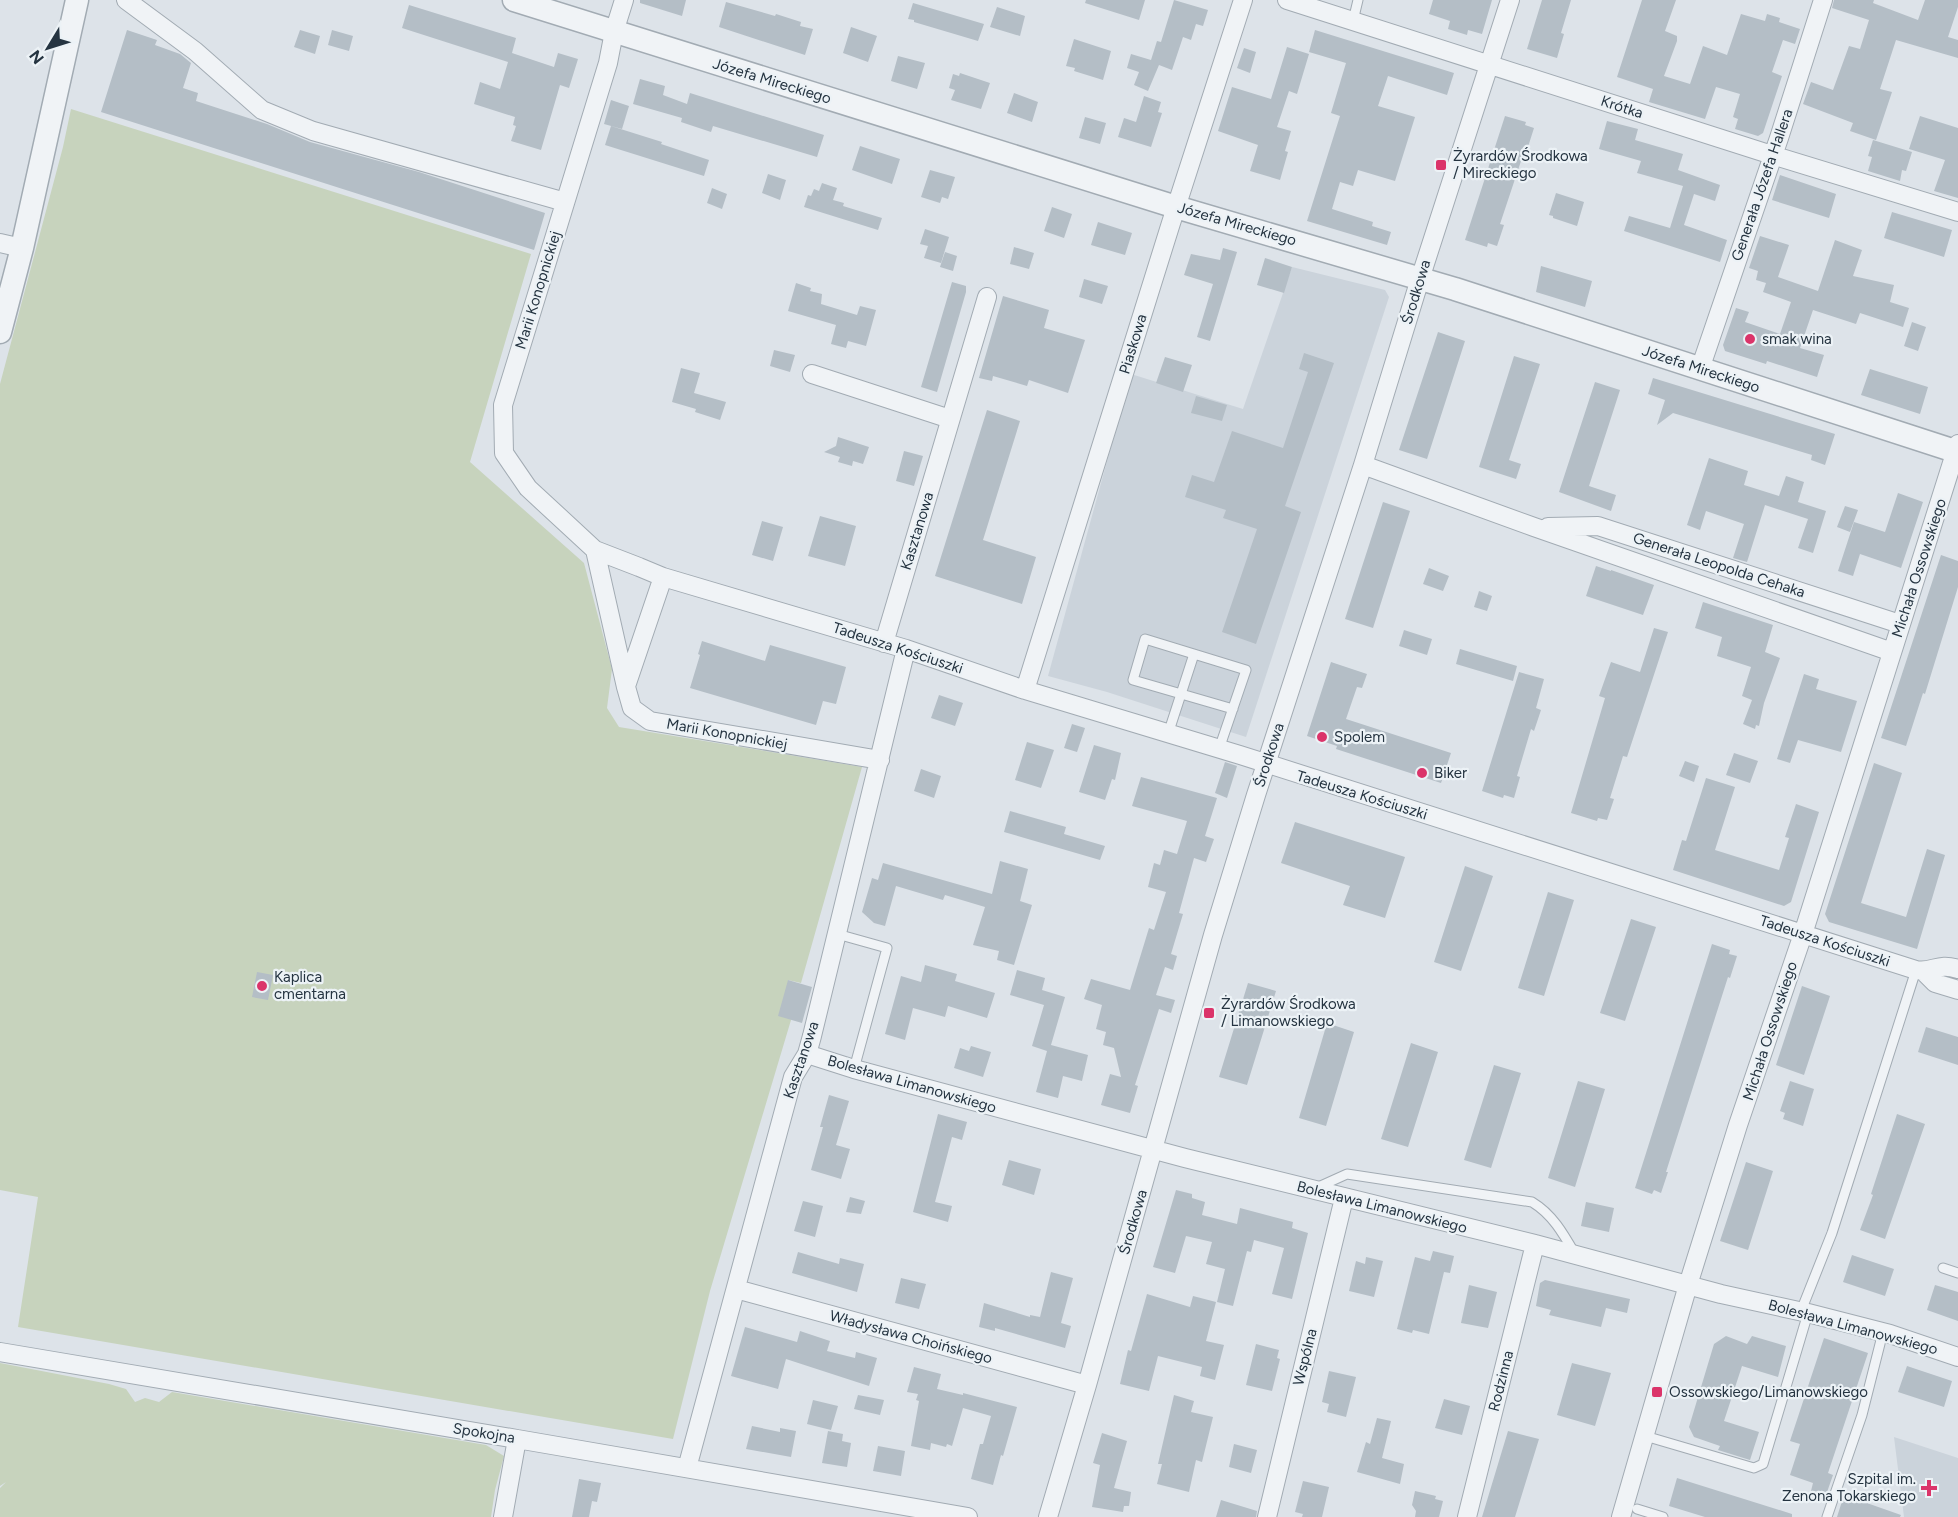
<svg xmlns="http://www.w3.org/2000/svg" width="1958" height="1517" font-family="Figtree,sans-serif">
<style>
.built{fill:#cbd3db}
.green{fill:#c7d3bd}
.building{fill:#b4bec6}
.lines{fill:none;stroke-linecap:round;stroke-linejoin:round}
.service-casing{stroke:#a2abb3;stroke-width:11}
.minor-casing{stroke:#a2abb3;stroke-width:20}
.tertiary-casing{stroke:#a2abb3;stroke-width:25}
.service{stroke:#f0f3f6;stroke-width:9}
.minor{stroke:#f0f3f6;stroke-width:18}
.tertiary{stroke:#f0f3f6;stroke-width:22}
.poi-dot{fill:#db346a;stroke:#ecf2f6;stroke-width:2}
.labels{text-anchor:middle;dominant-baseline:central;stroke-width:4.5;stroke-linejoin:round;paint-order:stroke}
.street-label{font-size:15px;fill:#253441;stroke:#ecf2f6}
.poi-label{font-size:15px;fill:#253441;stroke:#ecf2f6;text-anchor:start}
</style>
<rect width="100%" height="100%" fill="#dde3e9"/>
<path class="built" d="M1292,267L1385,290L1389,297L1246,737L1107,692L1048,676L1131,374L1243,409Z
M1894,1437L1958,1458V1517H1904Z"/>
<path class="green" d="M71,109L531,254L470,462L584,563L612,669L607,708L619,727L862,767L801,983L788,980L791,1020L710,1291L673,1439L18,1327L38,1197L0,1190V384L63,147Z
M0,1363L109,1384L126,1389L135,1402L145,1398L159,1402L172,1392L486,1445L504,1456L495,1490L491,1517H0V1488L6,1482L0,1486Z"/>
<path class="building" d="M640,0H686L682,16L640,3Z
M1086,0H1145L1139,20L1085,3Z
M1174,0L1208,10L1203,26L1196,24L1191,40L1183,37L1172,70L1159,65L1148,91L1134,85L1139,72L1127,68L1131,54L1151,60L1157,41L1161,42Z
M1433,0H1492L1482,34L1468,30L1467,35L1448,29L1450,21L1429,14Z
M1542,0H1571L1561,33L1564,34L1557,58L1527,49Z
M1642,0H1676L1665,31L1677,36V41L1664,76L1690,84L1703,46L1727,55L1741,14L1765,21L1767,14L1780,18L1779,22L1800,29L1795,44L1783,40L1772,72L1782,76L1763,133L1758,136L1735,129L1738,119L1733,117L1740,94L1716,87L1705,119L1649,102L1653,89L1617,77Z
M1834,0H1874L1873,3L1918,20L1925,0H1958V7L1948,37L1958,40V58L1896,40L1880,89L1892,92L1876,140L1850,131L1853,123L1803,104L1811,82L1833,90L1849,46L1860,49L1869,20L1832,8Z
M726,2L775,16L776,14L801,22L800,26L813,29L805,55L719,27Z
M913,3L984,24L978,41L914,22V20L908,19Z
M409,5L516,38L512,53L554,67L558,53L578,59L569,88L560,85L541,150L511,141L516,126L513,125L515,117L474,104L480,82L500,89L508,62L402,28Z
M997,7L1025,16L1020,36L990,27Z
M851,27L877,36L868,62L843,53Z
M127,30L157,40L155,45L180,54L191,63L183,88L198,93L196,101L267,124L310,142L419,172L545,213L534,250L101,112Z
M300,30L320,36L315,54L294,47Z
M332,30L353,36L349,51L328,45Z
M1315,30L1454,73L1447,95L1388,76L1378,106L1415,117L1395,181L1358,170L1353,186L1340,182L1332,209L1373,222L1372,226L1391,232L1387,245L1307,221L1340,116L1331,113L1346,63L1309,52Z
M1074,39L1111,51L1103,80L1074,71L1075,68L1066,66Z
M1287,47L1309,54L1297,94L1289,91L1277,127L1291,131L1285,151L1288,152L1280,180L1250,171L1258,145L1218,131L1232,87L1271,99Z
M1244,48L1256,52L1250,73L1237,68Z
M898,56L925,63L917,89L891,81Z
M960,73L990,83L981,109L951,100L955,90L949,88L953,74L959,76Z
M640,79L665,86L663,95L687,104L690,93L824,135L817,157L713,126L711,132L681,122L682,118L633,104Z
M1014,93L1038,102L1032,122L1007,113Z
M1144,96L1161,102L1158,112L1162,113L1151,147L1118,137L1124,118L1136,122Z
M611,100L629,106L622,129L604,124Z
M1505,116L1526,122L1525,125L1534,128L1527,150L1525,149L1500,224L1504,225L1497,246L1488,243L1487,247L1465,240Z
M1920,116L1958,128V198L1934,191L1945,160L1909,149Z
M1085,117L1106,123L1100,144L1079,138Z
M1607,121L1638,129L1635,140L1683,154L1678,170L1720,185L1715,201L1694,194L1684,225L1727,240L1720,262L1624,231L1629,216L1670,228L1683,186L1637,173L1641,161L1599,149Z
M611,126L662,142L661,144L709,160L704,176L605,145Z
M1873,140L1912,152L1906,171L1902,170L1900,181L1868,171L1872,157L1868,156Z
M860,146L900,159L892,184L852,170Z
M930,170L955,177L948,199L942,197L940,203L921,197Z
M768,174L786,180L780,200L762,193Z
M1780,175L1836,194L1829,218L1772,200Z
M822,183L837,188L833,200L844,203L843,206L882,218L878,230L804,207L808,195L811,196L814,189L819,191Z
M712,188L727,194L722,209L707,203Z
M1556,193L1584,202L1577,226L1553,218V216L1549,215Z
M1052,207L1072,214L1064,238L1044,231Z
M1892,212L1952,230L1944,257L1884,238Z
M1098,222L1132,233L1125,255L1091,245Z
M925,229L949,237L941,263L924,258L928,246L920,244Z
M1760,236L1789,245L1778,277L1818,291L1835,240L1862,250L1853,276L1894,285L1890,302L1909,308L1903,327L1860,313L1856,324L1813,310L1800,348L1824,355L1817,377L1767,361L1766,364L1725,351L1723,345L1736,308L1749,312L1745,322L1780,334L1791,302L1763,292L1766,283L1756,280L1758,271L1749,268Z
M1014,247L1034,253L1029,269L1010,264Z
M1223,248L1237,252L1210,341L1197,337L1213,284L1184,275L1191,254L1220,260Z
M945,252L957,256L953,271L940,267Z
M1265,258L1292,267L1284,293L1257,285Z
M1541,266L1592,281L1585,307L1536,292Z
M1084,279L1108,286L1102,304L1079,297Z
M952,282L966,286V292L937,392L921,387Z
M796,283L811,288L810,291L822,294L821,304L857,315L860,306L876,310L866,346L848,341L846,348L831,344L836,325L788,311Z
M1003,296L1049,310L1044,328L1085,340L1068,393L1029,380L1027,386L993,376L992,381L979,378Z
M1912,322L1926,327L1918,351L1904,346Z
M1438,332L1465,341L1427,459L1399,450Z
M774,350L795,355L790,372L770,366Z
M1304,353L1334,363L1285,506L1301,512L1256,644L1222,632L1257,529L1223,518L1226,510L1185,497L1192,475L1214,482L1232,431L1283,448L1308,372L1299,369Z
M1514,356L1540,364L1509,460L1521,464L1516,479L1479,467Z
M1165,357L1192,365L1183,392L1156,383Z
M681,368L700,373L694,393L726,402L720,420L695,412L696,409L672,402Z
M1870,369L1928,387L1920,414L1861,395Z
M1653,378L1835,434L1825,465L1811,460L1812,455L1673,413L1657,425L1665,400L1648,394Z
M1595,382L1620,390L1589,486L1616,495L1611,511L1559,492Z
M1196,396L1227,405L1222,421L1191,413Z
M987,410L1020,421L983,540L1036,557L1022,604L935,576Z
M838,437L869,447L863,464L853,461L852,466L838,462L840,457L824,452L836,446Z
M904,451L923,456L914,486L896,481Z
M1709,458L1748,471L1744,485L1779,496L1786,476L1804,482L1798,502L1826,511L1813,553L1798,548L1808,519L1765,505L1747,562L1733,558L1744,524L1706,511L1700,530L1687,525Z
M1898,493L1923,502L1901,568L1860,554L1853,576L1838,571L1854,522L1885,532Z
M1383,502L1410,511L1373,628L1345,619Z
M1845,506L1858,510L1850,532L1837,527Z
M820,516L856,526L845,566L808,556Z
M762,521L783,527L773,561L752,555Z
M1941,555L1958,561V587L1925,694L1923,693L1906,746L1881,738Z
M1596,566L1611,571V570L1654,585L1643,615L1586,596Z
M1429,568L1449,576L1443,591L1423,584Z
M1479,591L1492,596L1487,611L1474,607Z
M1703,602L1773,625L1765,652L1780,658L1764,703L1759,726L1756,725L1755,729L1743,724L1752,700L1742,696L1751,667L1717,656L1722,637L1695,628Z
M1654,628L1668,632L1627,757L1623,756L1610,798L1614,799L1607,820L1598,818L1597,821L1571,813L1605,698L1599,696L1611,662L1640,672Z
M1404,630L1432,639L1427,655L1399,646Z
M702,641L765,661L770,645L846,667L836,704L823,701L816,725L690,688L700,655L698,654Z
M1460,649L1517,666L1513,681L1456,664Z
M1331,662L1367,674L1362,688L1357,687L1346,719L1451,753L1441,783L1336,749L1337,746L1307,736Z
M1519,672L1544,679L1536,708L1541,710L1534,731L1531,729L1517,776L1520,777L1514,798L1504,795L1503,798L1482,791Z
M1804,674L1819,679L1816,689L1857,701L1841,752L1798,740L1790,763L1777,759Z
M939,695L963,703L955,726L931,718Z
M1072,724L1085,728L1077,752L1064,748Z
M1027,742L1054,750L1041,788L1015,780Z
M1094,745L1121,753L1115,780L1112,779L1105,800L1079,792Z
M1734,753L1758,761L1750,783L1726,775Z
M1685,761L1699,766L1694,782L1679,776Z
M1225,762L1237,766L1227,798L1215,793Z
M1874,763L1902,773L1861,903L1906,917L1927,849L1945,855L1917,949L1829,922L1825,914Z
M921,769L941,776L934,798L914,791Z
M1141,777L1217,798L1205,836L1214,839L1206,862L1194,858L1179,913L1183,914L1171,954L1177,956L1173,970L1165,967L1156,995L1175,1000L1171,1013L1159,1009L1135,1085L1138,1086L1130,1113L1101,1105L1110,1074L1121,1077L1114,1048L1103,1045L1106,1032L1096,1029L1102,1005L1084,999L1091,979L1130,990L1149,928L1154,930L1166,892L1148,887L1154,863L1160,865L1164,850L1177,854L1187,821L1132,806Z
M1706,778L1735,787L1715,850L1779,870L1789,838L1785,837L1796,804L1819,812L1791,902L1784,906L1673,870L1682,840L1686,841Z
M1010,811L1066,827L1064,834L1105,846L1100,860L1004,832Z
M1295,822L1405,857L1385,918L1343,905L1350,886L1281,863Z
M1000,861L1028,869L1020,901L1032,905L1014,965L997,960L999,951L973,945L985,907L945,895L943,900L896,886L885,926L874,923L862,912L872,878L878,880L883,863L992,894Z
M1465,866L1493,876L1461,971L1434,962Z
M1548,892L1574,900L1544,996L1518,988Z
M1631,919L1656,927L1625,1021L1600,1013Z
M1712,944L1730,950L1729,954L1737,956L1730,978L1728,977L1666,1172H1668L1661,1193L1654,1190L1652,1194L1635,1188Z
M925,965L957,974L955,981L995,993L987,1018L948,1006L945,1017L913,1008L905,1040L885,1034L901,976L921,982Z
M1017,970L1045,978L1042,990L1065,997L1051,1045L1088,1055L1082,1081L1063,1076L1058,1098L1036,1092L1047,1051L1032,1046L1044,1005L1010,995Z
M257,972L273,975L268,1000L252,997Z
M788,980L812,987L802,1023L778,1016Z
M1248,983L1276,991L1247,1085L1219,1077Z
M1802,986L1830,996L1804,1075L1776,1065Z
M1327,1023L1354,1032L1326,1126L1299,1118Z
M1926,1027L1958,1037V1065L1918,1052Z
M1411,1043L1438,1052L1408,1147L1381,1139Z
M971,1046L991,1052L983,1077L954,1068L960,1048L969,1051Z
M1494,1065L1521,1073L1491,1168L1464,1160Z
M1578,1081L1605,1089L1575,1187L1548,1178Z
M1790,1081L1814,1089L1803,1126L1783,1119L1785,1113L1780,1111Z
M829,1095L849,1101L836,1145L850,1149L841,1179L811,1170L823,1127H820Z
M938,1114L967,1122L962,1140L952,1137L935,1202L952,1206L948,1222L913,1212Z
M1897,1114L1925,1124L1885,1239L1860,1230L1873,1195L1871,1194Z
M1009,1160L1041,1169L1034,1195L1002,1185Z
M1746,1162L1773,1171L1748,1250L1720,1241Z
M1176,1190L1192,1194V1198L1205,1202L1202,1215L1237,1224L1240,1208L1293,1222L1292,1228L1308,1233L1292,1299L1272,1294L1284,1248L1254,1240L1251,1252L1247,1251L1233,1306L1217,1302L1225,1269L1206,1264L1212,1242L1186,1236L1175,1273L1153,1267Z
M850,1197L865,1201L861,1214L846,1212Z
M803,1201L823,1206L815,1237L794,1231Z
M1586,1202L1614,1208L1609,1232L1581,1226Z
M1433,1251L1454,1256L1450,1273L1444,1272L1429,1334L1413,1330L1412,1333L1397,1329L1415,1257L1430,1261Z
M798,1252L839,1264L840,1258L864,1264L857,1292L792,1273Z
M1852,1255L1894,1269L1885,1296L1843,1282Z
M1366,1257L1383,1261L1374,1297L1349,1291L1356,1261L1365,1264Z
M1051,1272L1073,1278L1061,1323L1071,1326L1065,1348L995,1328V1331L979,1327L984,1303L1030,1317V1315L1040,1317Z
M901,1278L926,1284L919,1309L895,1303Z
M1545,1280L1630,1299L1627,1313L1606,1308L1601,1327L1549,1315L1551,1310L1536,1306L1540,1283Z
M1469,1285L1497,1292L1488,1328L1461,1323Z
M1935,1285L1958,1292V1321L1927,1310Z
M1147,1294L1190,1307L1193,1296L1216,1302L1206,1341L1224,1345L1215,1380L1200,1376L1202,1367L1158,1356L1149,1391L1120,1384L1128,1350L1131,1351Z
M745,1327L797,1342L800,1331L830,1341L827,1351L855,1358L856,1352L877,1358L869,1386L786,1359L778,1389L731,1376Z
M1726,1336L1747,1344L1752,1336L1786,1346L1778,1377L1742,1366L1724,1421L1759,1432L1750,1460L1718,1450L1720,1446L1694,1437L1689,1427L1714,1344Z
M1824,1338L1868,1353L1828,1473L1833,1475L1826,1495L1811,1491L1813,1483L1790,1475L1800,1444L1790,1441Z
M1256,1344L1279,1350L1277,1358L1280,1359L1272,1391L1246,1385Z
M1572,1363L1611,1373L1595,1426L1557,1415Z
M1907,1366L1952,1381L1944,1407L1898,1392Z
M914,1367L941,1374L937,1389L963,1395V1393L1017,1407L1003,1456L1001,1455L993,1485L971,1479L980,1444H983L991,1416L963,1408L952,1446L947,1444L946,1447L931,1443L930,1450L911,1446L919,1401L916,1400L918,1394L907,1392Z
M1329,1371L1356,1377L1346,1417L1327,1412L1329,1404L1322,1402Z
M858,1395L884,1400L880,1415L854,1409Z
M1174,1395L1194,1401L1191,1412L1213,1417L1202,1462L1196,1460L1189,1492L1157,1484L1162,1464H1158Z
M1444,1399L1470,1406L1462,1435L1435,1428Z
M813,1400L838,1406L831,1430L807,1424Z
M1377,1418L1391,1421L1382,1458L1404,1464L1400,1484L1357,1472L1366,1442L1370,1444Z
M752,1426L780,1432V1428L796,1431L791,1457L746,1449Z
M828,1431L843,1434L842,1441L851,1443L847,1467L822,1463Z
M1508,1431L1539,1439L1515,1517H1482Z
M1102,1433L1127,1441L1114,1488L1131,1492L1129,1506H1124L1123,1512L1092,1507L1100,1465L1093,1463Z
M1234,1444L1257,1450L1251,1473L1229,1467Z
M878,1446L905,1451L901,1476L873,1471Z
M1677,1478L1792,1514V1517H1705L1669,1506Z
M579,1479L601,1483L597,1502L592,1501L589,1517H572Z
M1303,1481L1329,1487L1322,1517H1302L1303,1514L1295,1512Z
M1415,1491L1436,1496L1435,1499L1443,1501L1439,1517H1415L1416,1511L1412,1505Z
M1844,1495L1901,1515L1900,1517H1837Z
M1221,1500L1257,1511L1256,1517H1216Z"/>
<g class="lines">
<defs>
<path id="service" d="M1353,21L1358,0
M1168,734L1194,654
M1219,749L1246,670L1145,639L1133,680L1233,709
M837,934L887,948L854,1069
M1316,1188L1347,1174L1532,1202C1552,1214 1563,1233 1575,1254
M1943,1268L1958,1273
M1801,1311L1832,1233L1916,970
M1645,1436L1754,1468L1763,1464L1808,1313
M1637,1509L1663,1517
M1827,1517L1862,1415L1883,1332"/>
<path id="minor" d="M126,0L195,51L262,110L313,131L565,202
M624,0L614,32L608,63L503,405L504,453L528,488L595,550L639,567L663,577L906,649L1025,690L1240,755L1916,970C1933,973 1938,962 1958,969
M1287,0L1772,155L1958,212
M0,243L22,248
M1700,369L1779,138L1823,0
M812,374L950,419
M1363,465L1534,527L1892,652
M1548,527L1598,526L1900,624
M595,550L626,687L632,708L650,721L880,760
M884,643L987,297
M626,686L663,577
M1025,690L1171,223L1243,0
M1923,971L1935,983L1958,990
M807,1054L854,1069L1185,1158L1535,1244L1721,1294L1808,1313L1890,1334L1958,1357
M736,1289L1087,1385
M0,1352L517,1439L968,1517
M687,1468L793,1077L807,1054L812,1036L906,649
M503,1517L517,1439
M1048,1517L1087,1385L1213,935L1256,795L1363,465L1420,279L1510,0
M1267,1517L1344,1198
M1467,1517L1535,1244
M1621,1517L1688,1285L1738,1125L1803,934L1958,444"/>
<path id="tertiary" d="M514,0L1176,207L1455,289L1958,452
M0,332L22,248L77,0"/>
</defs>
<use href="#service" class="service-casing"/>
<use href="#minor" class="minor-casing"/>
<use href="#tertiary" class="tertiary-casing"/>
<use href="#service" class="service"/>
<use href="#minor" class="minor"/>
<use href="#tertiary" class="tertiary"/>
</g>
<g class="poi-dot">
<rect x="1435" y="159" width="12" height="12" rx="3"/>
<circle cx="1750" cy="339" r="6"/>
<circle cx="1322" cy="737" r="6"/>
<circle cx="1422" cy="773" r="6"/>
<circle cx="262" cy="986" r="6"/>
<rect x="1203" y="1007" width="12" height="12" rx="3"/>
<rect x="1651" y="1386" width="12" height="12" rx="3"/>
<path d="M1926 1479h6v6h6v6h-6v6h-6v-6h-6v-6h6z"/>
</g>
<g class="labels">
<g class="street-label">
<text transform="translate(772 81) rotate(17)">Józefa Mireckiego</text>
<text transform="translate(1622 107) rotate(18)">Krótka</text>
<text transform="translate(1762 185) rotate(-71)">Generała Józefa Hallera</text>
<text transform="translate(1237 224) rotate(16)">Józefa Mireckiego</text>
<text transform="translate(538 290) rotate(-73)">Marii Konopnickiej</text>
<text transform="translate(1416 292) rotate(-73)">Środkowa</text>
<text transform="translate(1133 344) rotate(-73)">Piaskowa</text>
<text transform="translate(1701 369) rotate(18)">Józefa Mireckiego</text>
<text transform="translate(917 531) rotate(-73)">Kasztanowa</text>
<text transform="translate(1719 565) rotate(18)">Generała Leopolda Cehaka</text>
<text transform="translate(1919 568) rotate(-72)">Michała Ossowskiego</text>
<text transform="translate(898 648) rotate(18)">Tadeusza Kościuszki</text>
<text transform="translate(727 734) rotate(10)">Marii Konopnickiej</text>
<text transform="translate(1269 755) rotate(-72)">Środkowa</text>
<text transform="translate(1362 795) rotate(17)">Tadeusza Kościuszki</text>
<text transform="translate(1825 941) rotate(18)">Tadeusza Kościuszki</text>
<text transform="translate(1770 1031) rotate(-72)">Michała Ossowskiego</text>
<text transform="translate(801 1060) rotate(-71)">Kasztanowa</text>
<text transform="translate(912 1084) rotate(16)">Bolesława Limanowskiego</text>
<text transform="translate(1382 1207) rotate(14)">Bolesława Limanowskiego</text>
<text transform="translate(1133 1222) rotate(-74)">Środkowa</text>
<text transform="translate(1853 1327) rotate(15)">Bolesława Limanowskiego</text>
<text transform="translate(911 1337) rotate(15)">Władysława Choińskiego</text>
<text transform="translate(1305 1357) rotate(-76)">Wspólna</text>
<text transform="translate(1501 1381) rotate(-76)">Rodzinna</text>
<text transform="translate(484 1433) rotate(9)">Spokojna</text>
</g>
<g class="poi-label">
<text x="1453" y="156">Żyrardów Środkowa<tspan x="1453" dy="17">/ Mireckiego</tspan></text>
<text x="1762" y="339">smak wina</text>
<text x="1334" y="737">Spolem</text>
<text x="1434" y="773">Biker</text>
<text x="274" y="977">Kaplica<tspan x="274" dy="17">cmentarna</tspan></text>
<text x="1221" y="1004">Żyrardów Środkowa<tspan x="1221" dy="17">/ Limanowskiego</tspan></text>
<text x="1669" y="1392">Ossowskiego/Limanowskiego</text>
<text x="1916" y="1479" text-anchor="end">Szpital im.<tspan x="1916" dy="17">Zenona Tokarskiego</tspan></text>
</g>
</g>
<g transform="translate(48 48) rotate(232)" stroke="#ecf2f6" stroke-width="4.5" paint-order="stroke">
<path d="M0-4.5L10 22L0 15L-10 22Z" fill="#253441"/>
<text y="-9" font-size="16" font-weight="bold" text-anchor="middle" fill="#253441">N</text>
</g>
</svg>
